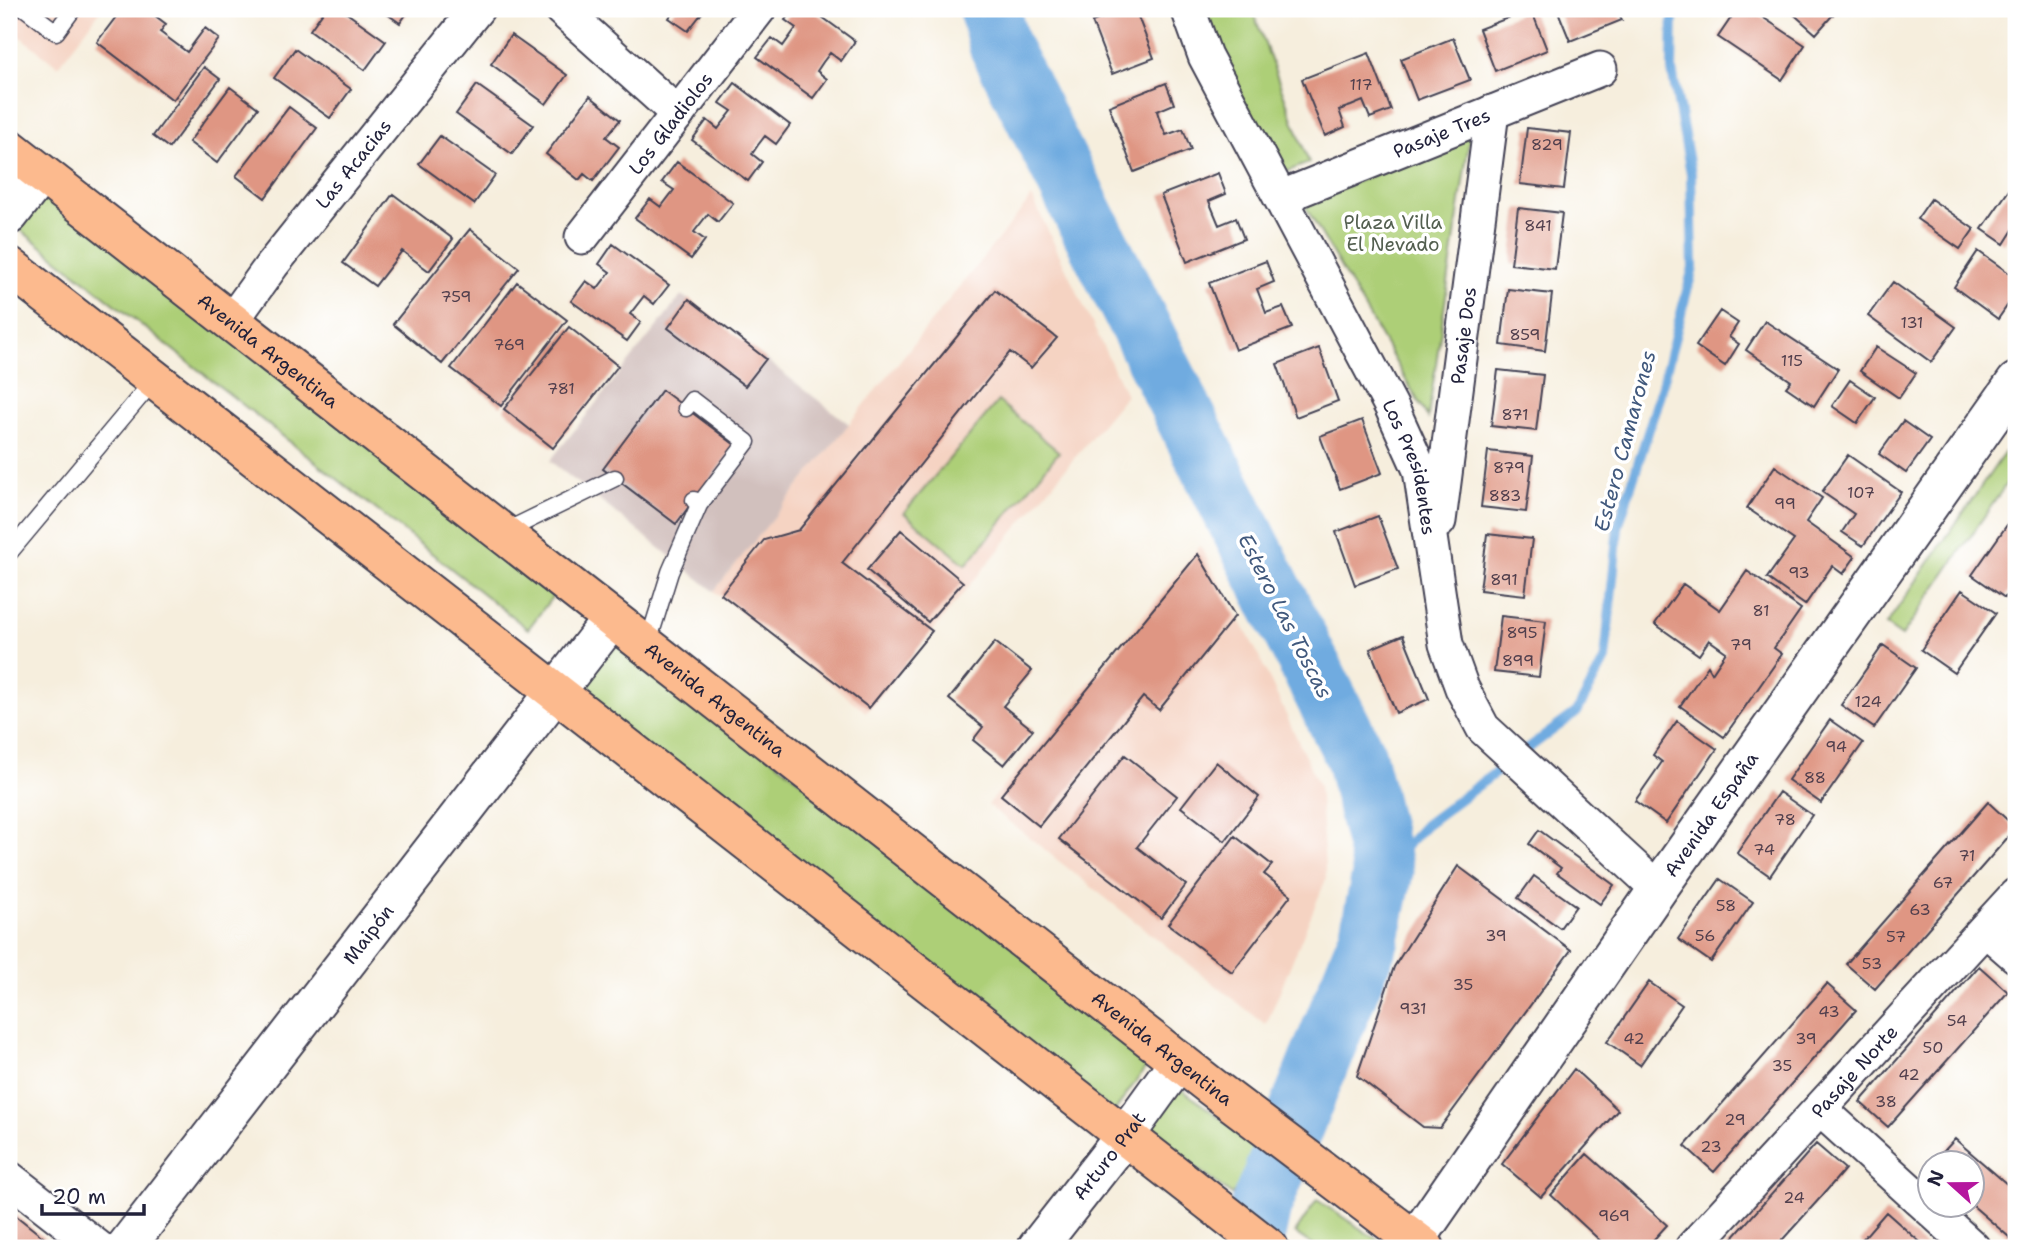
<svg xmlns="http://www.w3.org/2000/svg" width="2025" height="1257" font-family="'Shantell Sans',sans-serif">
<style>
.built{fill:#f5d3c2}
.industrial{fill:#d1c0bd}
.green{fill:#adcf77;stroke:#687859;stroke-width:2}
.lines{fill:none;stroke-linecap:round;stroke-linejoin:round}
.stream{stroke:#6fabe0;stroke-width:10}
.river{stroke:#6fabe0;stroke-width:61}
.building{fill:#df9683}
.service-casing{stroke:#424153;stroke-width:19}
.minor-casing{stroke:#424153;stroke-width:37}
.tertiary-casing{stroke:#424153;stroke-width:42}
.primary-casing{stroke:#424153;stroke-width:42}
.service{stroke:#fff;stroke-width:16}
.minor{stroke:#fff;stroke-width:33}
.tertiary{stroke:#fff;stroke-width:38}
.primary{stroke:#fcba8e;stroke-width:38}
.labels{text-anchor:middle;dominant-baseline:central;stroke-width:7;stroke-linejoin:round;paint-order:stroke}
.number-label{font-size:16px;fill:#513f4d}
.street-label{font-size:19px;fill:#22223b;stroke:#fff}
.park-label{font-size:19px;fill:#535f50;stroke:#fff}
.water-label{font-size:21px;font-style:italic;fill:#41597d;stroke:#fff}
</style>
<rect width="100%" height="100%" fill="#fff"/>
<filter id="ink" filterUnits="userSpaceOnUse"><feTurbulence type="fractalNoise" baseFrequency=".0143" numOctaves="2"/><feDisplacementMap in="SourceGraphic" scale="14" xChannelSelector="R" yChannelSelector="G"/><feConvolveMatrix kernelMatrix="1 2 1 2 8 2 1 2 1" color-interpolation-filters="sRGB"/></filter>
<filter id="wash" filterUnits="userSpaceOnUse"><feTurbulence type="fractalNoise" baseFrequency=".00686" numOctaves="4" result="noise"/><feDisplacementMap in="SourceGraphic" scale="28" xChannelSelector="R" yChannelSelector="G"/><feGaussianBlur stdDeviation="1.57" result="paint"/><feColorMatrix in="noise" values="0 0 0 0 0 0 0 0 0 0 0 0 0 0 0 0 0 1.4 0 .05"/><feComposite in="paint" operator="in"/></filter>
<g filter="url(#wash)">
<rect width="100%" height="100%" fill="#f6eedd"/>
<path class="built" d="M9,9H102L58,66L9,28Z
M1032,197L1126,395L866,712L714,591Z
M1200,546L1256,650L1319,786L1326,879L1266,1025L988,805Z"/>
<path class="industrial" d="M682,295L849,424L714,591L550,461Z"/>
<path class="green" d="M1200,9H1252L1309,163L1283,173L1216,52Z
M1470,134L1428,418L1304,204Z
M59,176L565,580L528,629L18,228Z
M998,401L1059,452L966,565L904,513Z
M2016,436V470L1902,636L1886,625Z
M611,633L1154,1056L1114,1112L565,692Z
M1180,1088L1264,1151L1232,1195L1148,1132Z
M1317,1200L1382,1243L1378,1248H1317L1295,1233Z"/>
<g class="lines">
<path class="stream" d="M1383,871L1425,825L1577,712L1605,659L1618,527L1659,397L1693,268L1691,173L1672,70L1673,9"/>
<path class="river" d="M989,9L999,45L1356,757L1383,871L1369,938L1261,1206L1252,1248"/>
</g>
<g id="blocks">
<path class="building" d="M122,9H146L166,24L160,32L187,52L205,28L219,39L173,100L97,42Z
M325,9H341L386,41L365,70L310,30Z
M380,9H410L400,23Z
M675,9H705L688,31L669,18Z
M793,9H811L855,41L841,61L830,53L823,62L817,71L827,79L813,98L757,57L772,38L783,46L796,28L785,20Z
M1124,9H1135L1154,58L1112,74L1092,22Z
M1531,9L1547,50L1495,71L1479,29Z
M1557,9H1617L1622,20L1570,41Z
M1737,9H1750L1805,45L1782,80L1718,37Z
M1788,9H1838L1816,34Z
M511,35L567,75L546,104L491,64Z
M1453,38L1470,80L1417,100L1401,59Z
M295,49L351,89L330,118L274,78Z
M1369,53L1391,110L1370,118L1363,101L1351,106L1339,110L1345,127L1325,136L1302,79Z
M204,67L220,79L169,148L153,136Z
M735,83L790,125L776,144L765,136L758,145L752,154L762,162L748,181L692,140L707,120L718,129L732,111L720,103Z
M1166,83L1174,104L1157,111L1161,124L1166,135L1183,129L1191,150L1134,172L1109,106Z
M477,85L533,125L512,154L456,114Z
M230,87L258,108L217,163L189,142Z
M590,96L620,120L606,137L619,147L593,181L584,174L579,180L546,154Z
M289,107L317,128L265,198L236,176Z
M1527,128L1571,133L1564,189L1520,184Z
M440,136L495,175L474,204L419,164Z
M677,162L733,203L718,222L708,214L694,232L705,240L691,259L635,218L650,199L661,207L674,190L662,182Z
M1218,173L1226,194L1209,201L1219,225L1236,218L1244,239L1187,262L1161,195Z
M2016,180V225L2004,244L1982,229Z
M393,194L453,239L429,271L402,251L375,286L343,263Z
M1931,199L1974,229L1960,249L1917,219Z
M1518,208L1562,213L1555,269L1511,264Z
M470,229L519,268L442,364L393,324Z
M613,244L669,285L654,304L644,296L630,314L641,322L627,341L571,301L586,281L597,289L610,272L599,264Z
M1978,251L2016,278V293L1998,319L1954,287Z
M1266,261L1274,282L1257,289L1262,302L1266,313L1283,307L1292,328L1235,350L1209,283Z
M517,282L567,320L501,406L451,368Z
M1893,282L1956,327L1931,362L1868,316Z
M1508,289L1552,294L1545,351L1501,345Z
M995,290L1057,338L1031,368L1010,352L842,563L932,631L869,708L721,594L764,540L799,530Z
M689,299L766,359L745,386L668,328Z
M1720,311L1738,323L1729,337L1739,344L1725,366L1696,346Z
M1765,321L1838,369L1814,406L1786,387L1791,381L1746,350Z
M569,327L618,366L553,448L504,409Z
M1876,347L1916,373L1899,398L1860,371Z
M1319,348L1338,401L1296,417L1277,364Z
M1498,370L1543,375L1536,431L1491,426Z
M1850,380L1875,397L1857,423L1832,406Z
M662,390L735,445L676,524L603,469Z
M1362,420L1382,473L1340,489L1320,436Z
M1903,421L1930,440L1906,473L1879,454Z
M1488,451L1533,456L1526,512L1481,507Z
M1848,455L1901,492L1863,546L1842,532L1854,514L1822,492Z
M1775,466L1822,498L1806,522L1855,557L1843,574L1832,566L1805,605L1767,578L1794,540L1747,508Z
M2014,515L2016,582L2005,598L1972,575Z
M1378,516L1398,569L1355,585L1336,532Z
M901,530L963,582L928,622L867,570Z
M1487,534L1532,539L1525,595L1480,590Z
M1198,554L1235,616L1159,710L1143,697L1039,826L1001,795Z
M1747,571L1801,609L1774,648L1782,654L1724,737L1680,706L1708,666L1712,673L1726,652L1709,640L1699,655L1655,624L1683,584L1720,610Z
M1962,590L1996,613L1954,673L1921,650Z
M1501,616L1546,621L1539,677L1494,672Z
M1403,635L1429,699L1396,713L1370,649Z
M995,642L1032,671L1003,706L1033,730L1004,765L973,740L983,727L949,699Z
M1883,645L1916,668L1874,728L1841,705Z
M1830,720L1863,743L1821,803L1788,780Z
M1677,721L1717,749L1666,823L1635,801L1662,762L1653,755Z
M1125,755L1177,796L1137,847L1186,885L1161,918L1059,839Z
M1216,762L1259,797L1225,841L1181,807Z
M1779,792L1812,815L1770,876L1737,853Z
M1988,802L2016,828L1875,989L1846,964Z
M1539,830L1614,885L1600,904L1557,873L1561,868L1529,844Z
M1235,836L1272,865L1264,874L1291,895L1232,972L1168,924Z
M1458,866L1571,950L1440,1128L1423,1127L1357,1076L1394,967Z
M1534,876L1576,906L1560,928L1518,898Z
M1720,879L1753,902L1711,962L1678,939Z
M1979,966L2008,992L1888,1127L1860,1102Z
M1649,982L1682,1005L1640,1065L1607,1042Z
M1827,984L1856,1010L1714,1172L1685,1146Z
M1574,1069L1618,1110L1541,1197L1502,1164Z
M1955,1139L2016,1192V1243L1972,1205V1162H1934Z
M1816,1144L1845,1169L1821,1197L1775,1248H1724Z
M1587,1154L1667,1225L1646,1248H1608L1551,1195Z
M9,1210L49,1242L50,1248H12L9,1245Z
M1886,1212L1913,1236L1927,1248H1868L1860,1242Z"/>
</g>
</g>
<g filter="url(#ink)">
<use href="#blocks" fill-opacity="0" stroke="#424153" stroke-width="2"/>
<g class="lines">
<defs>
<path id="service" d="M26,9L56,32L73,9
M686,408L692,400L747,442L699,505
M504,532L615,478
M9,553L154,380
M647,646L670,572L699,505L694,500"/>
<g id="minor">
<path d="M561,9L678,114"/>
<path id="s1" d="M1188,9L1205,56L1391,406L1420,470L1446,644L1462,688L1483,728L1658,889"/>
<path id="s2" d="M1282,197L1600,69"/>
<path id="s3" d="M582,237L759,9"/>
<path id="s4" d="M231,322L272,265L477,9"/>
<path id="s5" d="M1439,521L1492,112"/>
<path d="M1985,929L2016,956"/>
<path d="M1820,1109L1973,1248"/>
<path d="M9,1178L99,1248"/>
<path id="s6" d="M1692,1248L2016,895"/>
</g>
<g id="tertiary">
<path d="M9,215L41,174"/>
<path id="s7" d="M125,1248L612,619"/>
<path id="s8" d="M1037,1248L1124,1137L1179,1061"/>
<path id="s9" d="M1410,1248L1658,889L2016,382"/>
</g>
<g id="primary">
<path id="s10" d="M9,148L1212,1087L1425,1248"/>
<path d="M9,266L1269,1248"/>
</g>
</defs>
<use href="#service" class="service-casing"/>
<use href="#minor" class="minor-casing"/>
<use href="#tertiary" class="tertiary-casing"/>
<use href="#primary" class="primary-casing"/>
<use href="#service" class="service"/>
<use href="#minor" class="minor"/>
<use href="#tertiary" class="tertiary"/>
<use href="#primary" class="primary"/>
</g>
</g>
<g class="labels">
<g class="number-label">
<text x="1361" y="84">117</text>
<text x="1547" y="144">829</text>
<text x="1538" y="225">841</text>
<text x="456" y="296">759</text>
<text x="1912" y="322">131</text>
<text x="1525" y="334">859</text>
<text x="509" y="344">769</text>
<text x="1792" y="360">115</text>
<text x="561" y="388">781</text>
<text x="1515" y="414">871</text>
<text x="1509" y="467">879</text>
<text x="1861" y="492">107</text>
<text x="1505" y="495">883</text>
<text x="1785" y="503">99</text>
<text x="1799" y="572">93</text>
<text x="1504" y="579">891</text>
<text x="1761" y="610">81</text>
<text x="1522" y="632">895</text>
<text x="1741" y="644">79</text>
<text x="1518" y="660">899</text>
<text x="1868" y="701">124</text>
<text x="1836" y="746">94</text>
<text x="1815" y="777">88</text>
<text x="1785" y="819">78</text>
<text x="1764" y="849">74</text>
<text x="1967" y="855">71</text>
<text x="1943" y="882">67</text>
<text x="1726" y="905">58</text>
<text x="1920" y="909">63</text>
<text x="1496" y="935">39</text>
<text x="1705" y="935">56</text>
<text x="1896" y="936">57</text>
<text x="1872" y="963">53</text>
<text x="1463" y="984">35</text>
<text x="1413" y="1008">931</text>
<text x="1829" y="1011">43</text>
<text x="1957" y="1020">54</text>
<text x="1634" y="1038">42</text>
<text x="1806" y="1038">39</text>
<text x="1933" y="1047">50</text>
<text x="1782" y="1065">35</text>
<text x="1909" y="1074">42</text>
<text x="1886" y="1101">38</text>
<text x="1735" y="1119">29</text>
<text x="1711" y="1146">23</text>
<text x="1794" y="1197">24</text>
<text x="1614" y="1215">969</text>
</g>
<g class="street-label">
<text stroke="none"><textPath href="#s3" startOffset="144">Los Gladiolos</textPath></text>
<text stroke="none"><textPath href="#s2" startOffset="172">Pasaje Tres</textPath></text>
<text stroke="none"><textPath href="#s4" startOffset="200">Las Acacias</textPath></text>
<text stroke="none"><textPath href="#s5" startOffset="187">Pasaje Dos</textPath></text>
<text stroke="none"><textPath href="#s10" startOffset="329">Avenida Argentina</textPath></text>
<text stroke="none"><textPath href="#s1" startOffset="511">Los Presidentes</textPath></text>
<text stroke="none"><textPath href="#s10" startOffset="896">Avenida Argentina</textPath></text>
<text stroke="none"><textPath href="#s9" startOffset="528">Avenida España</textPath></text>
<text stroke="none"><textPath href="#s7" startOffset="397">Maipón</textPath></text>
<text stroke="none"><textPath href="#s10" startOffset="1463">Avenida Argentina</textPath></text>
<text stroke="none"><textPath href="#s6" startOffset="240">Pasaje Norte</textPath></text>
<text stroke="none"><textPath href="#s8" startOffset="117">Arturo Prat</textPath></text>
</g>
<g class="park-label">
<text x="1393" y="222">Plaza Villa<tspan x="1393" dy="22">El Nevado</tspan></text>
</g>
<g class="water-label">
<text transform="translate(1625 441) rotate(-75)">Estero Camarones</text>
<text transform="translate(1285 616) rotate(63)">Estero Las Toscas</text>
</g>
</g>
<rect width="2025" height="1257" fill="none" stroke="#fff" stroke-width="35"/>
<g transform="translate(1951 1184) rotate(291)"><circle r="33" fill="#ffffff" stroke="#a7a7b1" stroke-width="2"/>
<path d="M0-5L12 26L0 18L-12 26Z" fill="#b5179e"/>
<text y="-10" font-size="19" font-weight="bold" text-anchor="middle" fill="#22223b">N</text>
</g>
<path d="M42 1204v10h102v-10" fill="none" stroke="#22223b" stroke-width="3.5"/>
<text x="52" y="1204" font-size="21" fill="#22223b" stroke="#ffffff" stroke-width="5" paint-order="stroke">20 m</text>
</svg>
